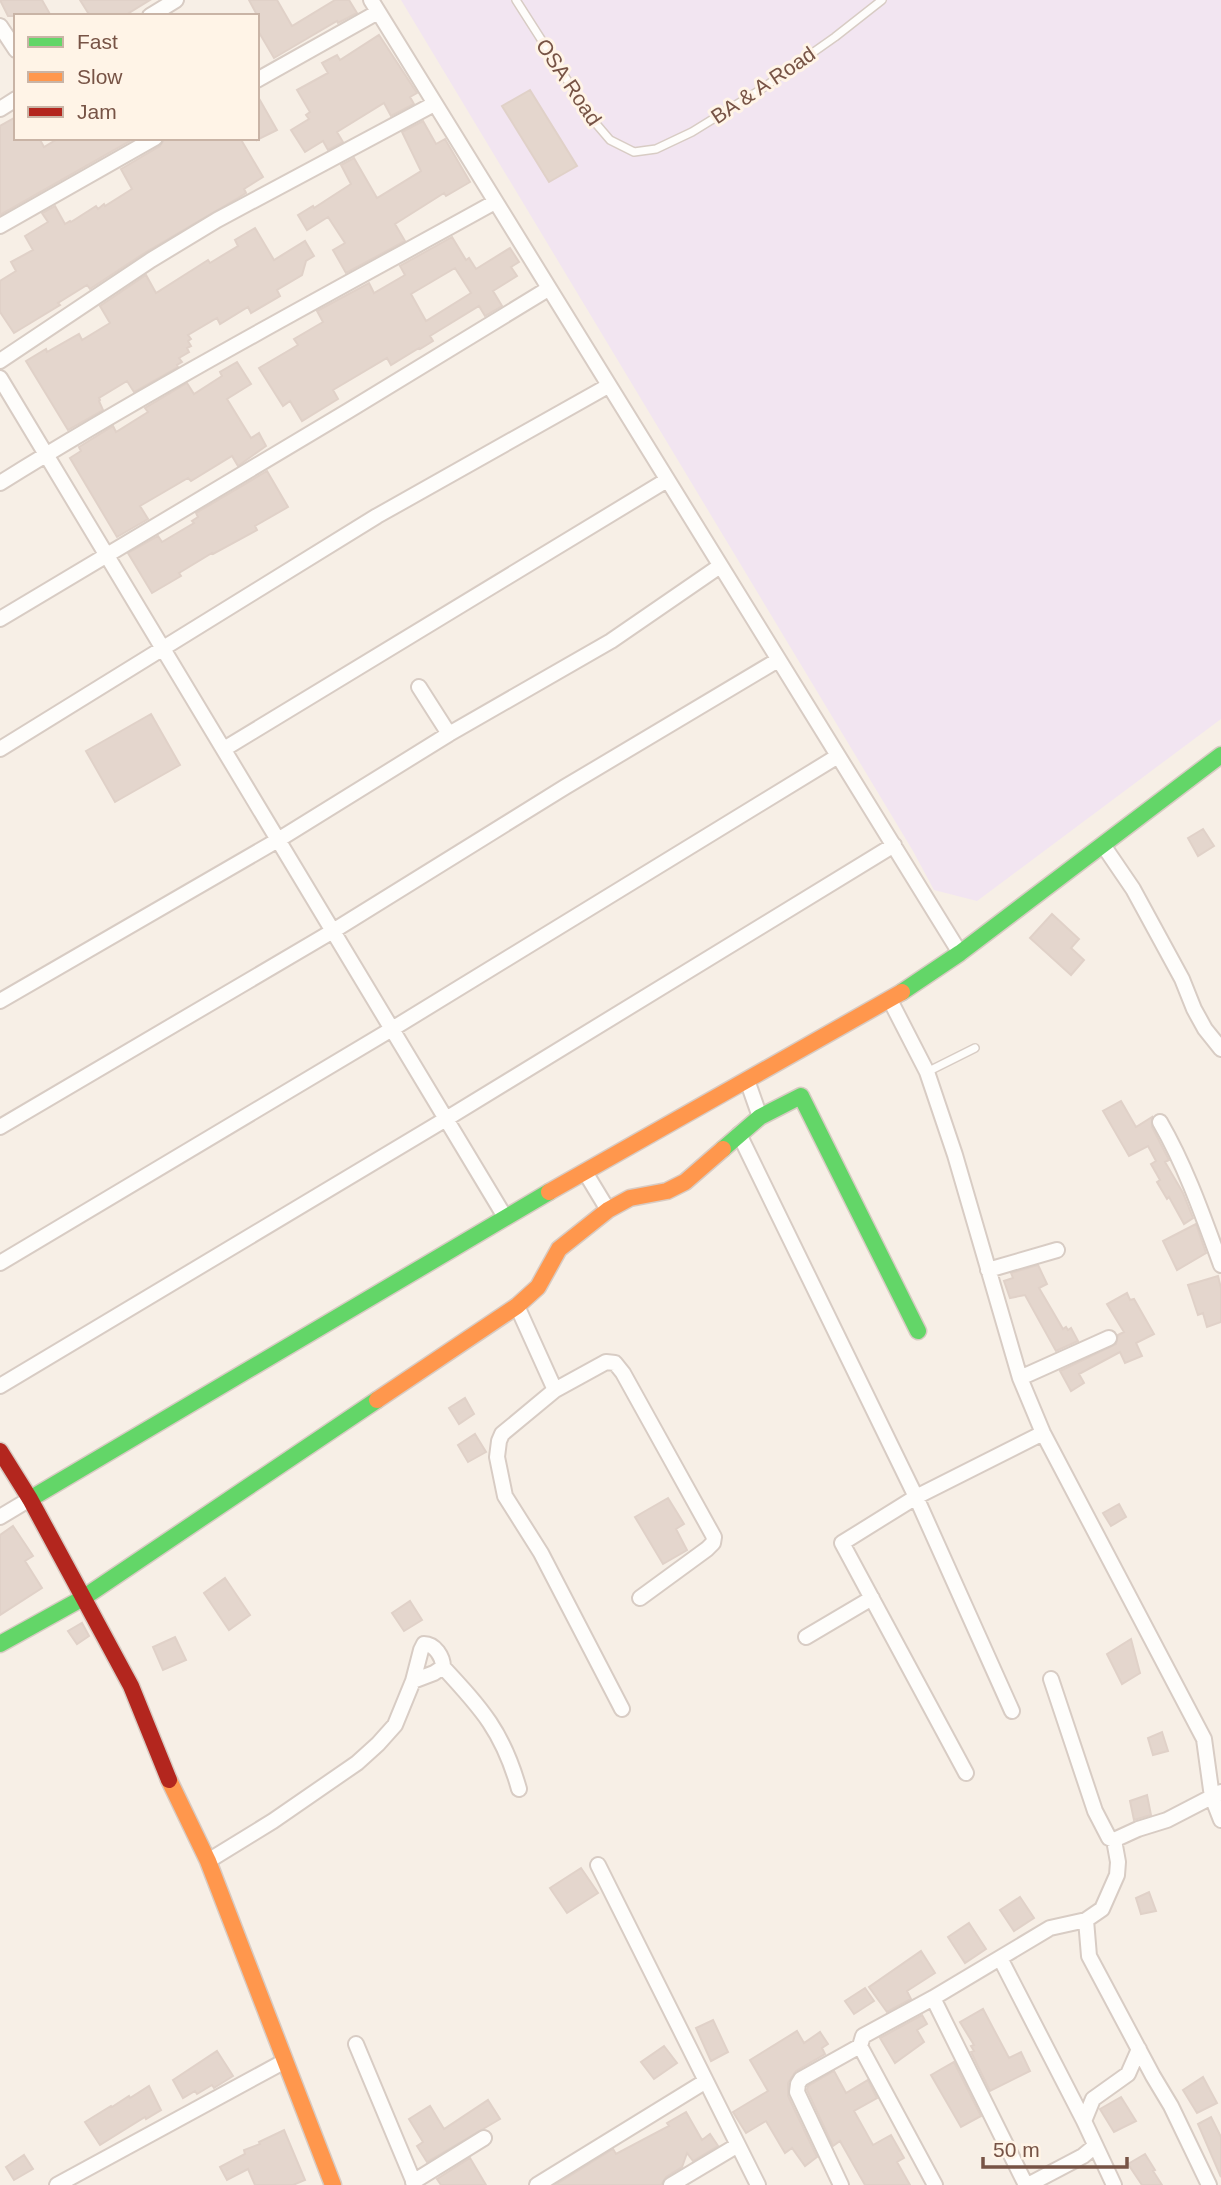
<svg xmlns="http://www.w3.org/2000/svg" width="1221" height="2185" font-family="Arial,sans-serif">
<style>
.education{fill:#f2e5f1}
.building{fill:#e4d6cd;stroke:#e0d1c8;stroke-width:2;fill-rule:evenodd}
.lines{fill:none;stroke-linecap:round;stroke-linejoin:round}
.lane-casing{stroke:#d8ccc4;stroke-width:10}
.street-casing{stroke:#d8ccc4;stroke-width:18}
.fast-casing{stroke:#d8cbc3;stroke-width:19}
.slow-casing{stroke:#d8cbc3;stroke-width:19}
.jam-casing{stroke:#d8cbc3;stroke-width:19}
.lane{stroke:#fefdfb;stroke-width:7}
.street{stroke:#fefdfb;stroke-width:14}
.fast{stroke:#63d668;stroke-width:16}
.slow{stroke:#ff974d;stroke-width:16}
.jam{stroke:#b3261e;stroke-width:16}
.labels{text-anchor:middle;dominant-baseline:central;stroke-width:6;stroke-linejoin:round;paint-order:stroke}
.street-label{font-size:21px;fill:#775345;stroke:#fff4e7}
</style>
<rect width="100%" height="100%" fill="#f7efe6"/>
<path class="education" d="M401,0H1221V719L977,901L934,890L913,851Z"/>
<path class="building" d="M0,0H42L51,16H8Z
M80,0H150L124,16H90Z
M249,0H277L292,26L335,0H349L357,13L338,23L337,21L274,58L257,29V15Z
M379,35L417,93L410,97L414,104L391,116L384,103L337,132L343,142L328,150L323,141L305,152L291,130L309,119L306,115L310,112L297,90L328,73L322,63L337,55L340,60Z
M530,90L577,166L549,182L502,106Z
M257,95L277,130L257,140Z
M16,117V138H39L44,147L59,138H135L0,215V126Z
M423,121L436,144L445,139L470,182L446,196L444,193L395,224L405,241L346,273L333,250L345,243L328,217L307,230L298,215L313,206L314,208L351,184L341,165L354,158L377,198L421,171L402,132Z
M165,138H240L263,177L244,189L246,193L238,198L146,252L90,289L87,285L58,303L60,305L14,333L0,312V281L16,271L11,262L33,250L25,236L48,222L42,213L55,206L65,224L70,221L71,222L96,206L98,209L104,204L105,206L132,189L121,169L160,146Z
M255,228L274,260L305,241L314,256L306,261L302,275L277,290L280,296L251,313L248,307L220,324L217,318L188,335L191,339L188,341L191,346L187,348L189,352L179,358L182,362L177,365L178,367L134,392L127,381L99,398L100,400L99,401L103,410L68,430L26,361L46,349L47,352L79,334L82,340L110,323L100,306L146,275L156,293L208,260L210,263L238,246L235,240Z
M452,237L466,260L469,258L476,269L510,248L519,262L511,267L517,276L493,291L502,306L485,316L479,306L430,336L433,341L420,349L419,348L391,365L387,358L333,390L338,399L302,421L290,401L283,406L259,368L298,345L294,339L323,322L317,311L369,283L374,293L405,275L400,266ZM455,268L471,293L426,321L411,294Z
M237,362L251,384L227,399L251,438L259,433L266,446L238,466L232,456L191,481L188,478L140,506L148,519L117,537L70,458L81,451L79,447L113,426L116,432L148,412L145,408L187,383L194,394L222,376L220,372Z
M267,471L288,507L255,526L257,530L213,554L212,553L179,573L181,576L152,593L128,553L158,536L162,542L194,523L192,521L198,517L196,513Z
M151,714L180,765L115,802L86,751Z
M1203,829L1214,846L1198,856L1188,838Z
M1052,914L1079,939L1071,948L1084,960L1071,975L1030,938Z
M1121,1101L1136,1127L1152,1117V1127L1169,1160L1165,1162L1183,1193L1193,1218L1184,1224L1169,1197L1167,1199L1157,1182L1160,1180L1151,1164L1156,1161L1148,1146L1129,1156L1103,1111Z
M1196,1224L1206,1253L1177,1270L1163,1241Z
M1038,1265L1047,1284L1039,1288L1063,1329L1066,1327L1068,1330L1071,1328L1078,1341L1056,1351L1025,1295L1010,1298L1004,1281L1013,1278L1011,1273Z
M1218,1276L1221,1288V1322L1207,1327L1203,1313L1198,1315L1188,1285Z
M1127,1293L1130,1300L1134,1299L1154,1334L1136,1343L1142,1356L1125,1363L1120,1352L1079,1374L1084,1383L1071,1391L1060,1371L1116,1344L1118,1335L1124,1332L1107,1304Z
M465,1398L474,1414L459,1424L449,1408Z
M475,1434L486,1452L468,1462L458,1445Z
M668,1498L684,1524L676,1529L687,1550L663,1564L635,1517Z
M1119,1504L1126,1517L1111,1526L1103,1513Z
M13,1526L33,1556L25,1561L42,1588L0,1615V1535Z
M225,1578L250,1615L229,1630L204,1593Z
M410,1601L422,1620L404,1631L392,1613Z
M82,1623L89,1636L77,1644L68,1631Z
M175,1637L186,1660L163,1670L153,1647Z
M1131,1639L1140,1673L1122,1684L1107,1654Z
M1162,1732L1168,1751L1153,1755L1148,1738Z
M1147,1795L1151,1815L1134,1820L1130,1801Z
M581,1868L598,1893L567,1913L550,1888Z
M1149,1892L1156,1911L1141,1914L1136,1898Z
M1020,1897L1034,1918L1014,1931L1000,1910Z
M969,1923L986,1949L965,1963L948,1937Z
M921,1951L935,1973L907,1991L911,1999L887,2012L869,1987Z
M865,1988L874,2001L854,2014L845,2001Z
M983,2009L1009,2058L1021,2052L1030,2071L990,2091L971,2052L974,2051L971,2046L974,2045L960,2022Z
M922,2015L927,2024L917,2030L924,2042L895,2063L880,2038Z
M713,2020L728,2052L711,2061L696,2028Z
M797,2031L804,2043L820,2032L828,2044L822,2048L825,2054L796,2071L788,2083V2096L817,2157L805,2166L792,2148L785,2153L766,2121L746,2133L733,2112L768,2091L750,2060Z
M664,2046L677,2063L654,2079L641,2062Z
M217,2051L233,2076L214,2088L212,2085L197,2094L195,2091L183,2098L173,2080Z
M954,2062L981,2116L961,2127L931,2075Z
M834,2071L846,2093L868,2080L877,2098L854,2111L873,2145L891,2135L904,2158L897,2162L910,2185H865L840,2141L833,2146L807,2090L808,2086Z
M1203,2077L1217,2103L1197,2113L1183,2090Z
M149,2086L161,2110L146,2119L145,2117L100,2145L85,2122L111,2106L112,2107L129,2096L130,2098Z
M1121,2097L1136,2121L1114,2132L1100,2109Z
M488,2100L500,2119L427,2162L417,2146L423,2142L409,2119L430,2106L444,2129Z
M686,2112L702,2140L710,2134L718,2146L693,2161L687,2153L682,2167L666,2177L661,2185H555L613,2149L616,2154L669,2126L667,2123Z
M1211,2117L1221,2137V2177L1198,2124Z
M284,2130L305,2180L293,2185H255L248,2169L227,2180L220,2167L245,2154L244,2150L260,2144L259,2142Z
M1145,2154L1155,2170L1153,2171L1162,2185H1142L1128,2164Z
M24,2155L33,2169L14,2180L6,2167Z
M470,2158L486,2185H441L437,2179Z"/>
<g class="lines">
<defs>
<path id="lane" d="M516,0L592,119L610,140L634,152L656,149L692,132L760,90L835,37L882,0
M927,1072L975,1048"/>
<path id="street" d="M371,0L960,953
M150,16L176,0
M0,26L16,50
M257,80L378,12
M0,109L16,99
M0,226L155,138
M0,361L151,260L217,220L434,104
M0,378L505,1217
M0,483C161,383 329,294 495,202
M0,619L348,411L548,289
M419,687L449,734
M0,749L377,516L608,386
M224,749L667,480
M1103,845L1133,889L1182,979L1194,1009L1205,1029L1221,1049
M890,1000L927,1072L955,1155L1020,1378L1043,1433L1204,1739L1212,1797L1221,1820
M0,1001L278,840L449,734L611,641L720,566
M747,1080L760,1117
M1160,1122C1186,1167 1203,1216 1221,1265
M0,1127L333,931L565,787L778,660
M739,1134L916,1497L1012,1711
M585,1172L608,1210
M0,1263L392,1029L838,756
M988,1270L1057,1250
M517,1306L555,1390L502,1434L499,1441L497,1457L505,1496L541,1553L622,1709
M1020,1378L1109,1338
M0,1386L446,1119L894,845
M555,1390L606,1362L615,1363L623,1373L714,1537L713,1543L707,1549L640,1598
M0,1517L30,1499
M806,1637L872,1598
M1051,1679L1095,1811L1109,1838L1114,1840L1138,1829L1167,1820L1221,1792
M413,1681L434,1673L443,1667
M966,1773L842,1543L916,1497L1043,1433
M1114,1840L1118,1862L1117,1875L1102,1909L1086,1920L1089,1956L1153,2076L1171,2106L1209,2185
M208,1861L273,1821L357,1763L378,1744L395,1725L413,1681L421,1650L424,1644C435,1644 443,1657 443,1667C482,1709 503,1732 519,1789
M598,1865L758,2185
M1000,1958L1084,2121L1114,2185
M933,1998L1026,2185
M356,2044L415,2185
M1084,2121L1093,2099L1128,2074L1139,2049
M413,2182L484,2138
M57,2185L285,2061
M537,2185L706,2081
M671,2185L738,2145
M841,2185L797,2092L798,2084L801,2079L860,2046
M935,2185L860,2046L863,2036L933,1998L1050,1928L1086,1920
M1028,2185L1083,2156L1095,2146"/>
<path id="fast" d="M902,992L960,953L1221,755
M723,1149L760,1117L801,1096L918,1331
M30,1499L549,1192
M0,1644L83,1598L377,1400"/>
<path id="slow" d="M549,1192L902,992
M377,1400L517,1306L538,1287L559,1249L608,1210L630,1198L667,1191L685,1182L723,1149
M169,1780L208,1861L333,2185"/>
<path id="jam" d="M0,1451L30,1499L131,1686L169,1780"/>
</defs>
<use href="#lane" class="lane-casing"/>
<use href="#street" class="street-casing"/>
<use href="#fast" class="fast-casing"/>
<use href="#slow" class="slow-casing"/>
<use href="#jam" class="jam-casing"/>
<use href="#lane" class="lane"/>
<use href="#street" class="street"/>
<use href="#fast" class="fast"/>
<use href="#slow" class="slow"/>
<use href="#jam" class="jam"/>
</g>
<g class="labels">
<g class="street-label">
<text transform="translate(569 82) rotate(56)">OSA Road</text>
<text transform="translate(763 85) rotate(-34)">BA &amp; A Road</text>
</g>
</g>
<rect x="14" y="14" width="245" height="126" fill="#fff4e7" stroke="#c9b4a6" stroke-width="2"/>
<rect x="28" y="37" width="35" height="10" fill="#63d668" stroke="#c9b4a6" stroke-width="2"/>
<text x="77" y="49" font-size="21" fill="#775345">Fast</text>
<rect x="28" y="72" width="35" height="10" fill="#ff974d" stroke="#c9b4a6" stroke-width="2"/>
<text x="77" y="84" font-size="21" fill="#775345">Slow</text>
<rect x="28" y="107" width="35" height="10" fill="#b3261e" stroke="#c9b4a6" stroke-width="2"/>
<text x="77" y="119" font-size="21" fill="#775345">Jam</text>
<path d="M983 2157v10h144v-10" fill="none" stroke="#775345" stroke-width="3.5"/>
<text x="993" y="2157" font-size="21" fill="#775345" stroke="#fff4e7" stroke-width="5" paint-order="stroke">50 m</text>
</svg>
